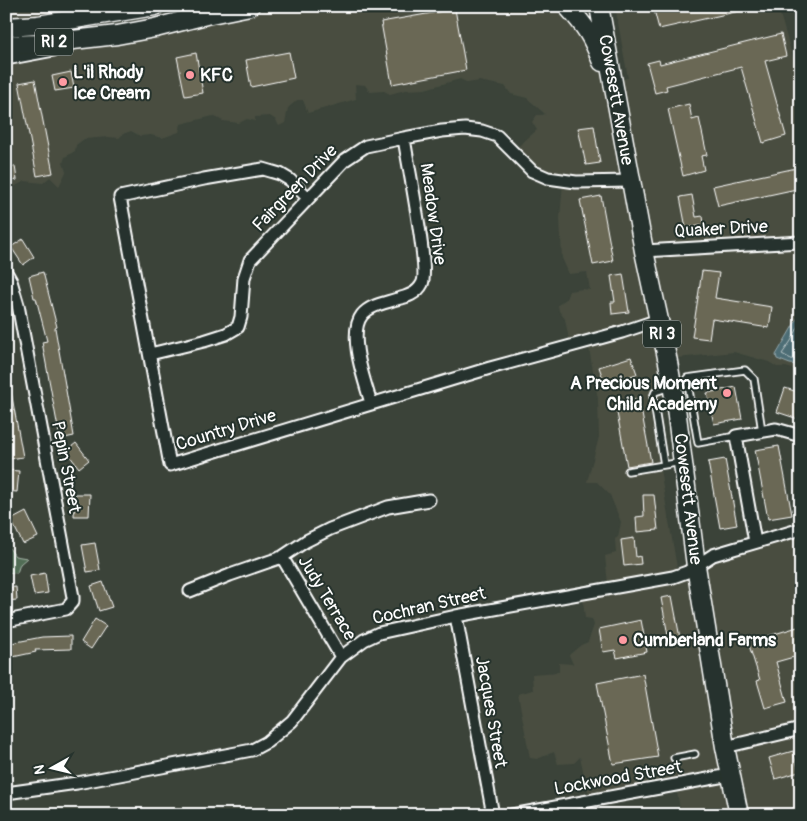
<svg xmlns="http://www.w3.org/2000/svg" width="807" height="821" font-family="Pangolin,sans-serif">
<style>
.built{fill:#494e41}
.green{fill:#516d55;stroke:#a8b6aa}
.water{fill:#4d6d74;stroke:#94a7ac}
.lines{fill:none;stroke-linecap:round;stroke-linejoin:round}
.shore{stroke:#b8c5c7;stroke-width:1}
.building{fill:#6b6854;stroke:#fff}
.service-casing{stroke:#fff;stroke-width:9}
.minor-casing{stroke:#fff;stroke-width:15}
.primary-casing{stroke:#fff;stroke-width:21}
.service{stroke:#26332d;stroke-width:5.5}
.minor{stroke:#26332d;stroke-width:11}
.primary{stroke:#26332d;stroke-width:18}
.poi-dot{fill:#ff9aa2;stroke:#26332d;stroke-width:2}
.labels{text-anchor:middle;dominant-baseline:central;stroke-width:4;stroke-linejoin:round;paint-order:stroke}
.shield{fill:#26332d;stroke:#bec2c0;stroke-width:1}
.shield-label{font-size:16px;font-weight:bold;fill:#fff}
.poi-label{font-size:18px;font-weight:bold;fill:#fff;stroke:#26332d;text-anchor:start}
.street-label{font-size:18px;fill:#fff;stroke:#26332d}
</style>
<rect width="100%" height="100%" fill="#3b4339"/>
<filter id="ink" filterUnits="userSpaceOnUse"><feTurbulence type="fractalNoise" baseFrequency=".02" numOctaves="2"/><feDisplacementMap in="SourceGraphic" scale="10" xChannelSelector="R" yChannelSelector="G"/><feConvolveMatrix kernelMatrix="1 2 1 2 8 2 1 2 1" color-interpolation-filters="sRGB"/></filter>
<g filter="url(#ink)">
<path class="built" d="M6,6H143L6,27Z
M293,6H566L609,81L628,78L615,6H789L779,11L801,85V312L787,339L777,351L797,365L799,371L786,367H777L769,362L734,352L668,359L671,394L648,399L677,568L679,570L801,529V815H681L676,786L590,800L580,757L574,763L558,764L554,752L537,759L530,758L518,694L533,690L532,674L559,672V663L573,664L569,655L581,645L588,642L594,625L592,619L585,618L582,592L608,584L605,556L616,553L615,539L618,537L621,522L610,495L597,482H587L599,437L598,399L588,342L570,345L565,319L559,311L558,305L566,299L569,291L583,289L590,290L587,272L569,274L562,258L560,218L563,183L547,178L513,151L537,130L532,122L537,115H542L545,114L527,98L511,94L505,86L479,81L468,83L460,79L425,89L405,90L390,94L384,91L370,92L365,85L355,84L356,99L315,111L308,113L303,100H297L288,108L285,123L279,126L276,120L270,116L255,117V121L247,119L239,123L223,121L213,116L181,124L179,132L162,138L151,135L140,136L131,131L123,134L119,138L109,137L84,139L76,145L75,151L65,157L63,163L66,172L59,186L50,177L43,183L25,181L6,191V45L240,17Z"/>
<path class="green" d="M6,544L15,556L27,558L20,564L17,573L6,572Z"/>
<path class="water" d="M801,312V365L790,364L777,359L776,355Z"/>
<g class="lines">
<path class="shore" d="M801,322L791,341L782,354L791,359L801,360"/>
</g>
<path class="building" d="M653,6H744V10L659,29Z
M455,9L466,70L392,84L381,22Z
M781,34L786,56L765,61L786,136L763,143L741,67L666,86L667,90L655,93L647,63L659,60L660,64Z
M289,52L294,78L251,87L246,60Z
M196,53L203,93L185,96L177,57Z
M71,72L74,88L55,91L52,76Z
M35,80L53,173L37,176L19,83Z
M689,104L692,120L699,118L707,155L701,156L704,170L683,176L668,109Z
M594,126L600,163L586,165L578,128Z
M15,166L17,180L6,182V167Z
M801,167V188L718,206L713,186Z
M692,195L696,217L703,216L704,225L686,228L680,197Z
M601,196L613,261L593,265L580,200Z
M23,239L34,257L23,265L11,247Z
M702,271L719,273L715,298L772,307L769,328L712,319L709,339L692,337Z
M43,272L57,327L55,328L74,436L60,439L42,342L47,341L36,298H34L29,276Z
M623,274L629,312L612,314L611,302H615L611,276Z
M631,357L637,374L605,384L599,367Z
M6,386H10L23,457L10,459L6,439Z
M736,387L742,419L714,424L707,393Z
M785,388L801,393V420L777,412Z
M639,398L651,462L627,466L615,402Z
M76,443L89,460L79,468L66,451Z
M779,446L792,515L768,519L755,450Z
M725,459L737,525L720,528L708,462Z
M6,470L19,471L17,492L6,491Z
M75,494H90L89,516H74Z
M643,495H654L658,530L637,532L636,517L644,516Z
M26,512L38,537L23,544L11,520Z
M634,538L636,557L640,556L641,564L624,566L621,540Z
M95,543L100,570L87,572L82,545Z
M45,573L48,593L34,595L30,576Z
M103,582L112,607L99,611L91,586Z
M16,587L17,600L6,601V588Z
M672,596L680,638L669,641L661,598Z
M95,619L106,626L91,649L81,642Z
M641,620L647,652L617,658L615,650L603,652L599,629Z
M801,626V655L776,662L787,702L765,708L757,681L760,680L748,642Z
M71,636V649L35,650L36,652L8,658L6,644L42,637Z
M643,674L658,757L613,764L597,683Z
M793,751L799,772L775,779L769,758Z"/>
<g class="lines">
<defs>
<path id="service" d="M736,436L698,443L687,378L745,370L754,379L762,431
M664,465L682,462
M628,471L664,465L653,397L655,392L670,387
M674,758L695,754"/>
<path id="minor" d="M6,59L59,49
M308,198L290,180L280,174L263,169L204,179L120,197L170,465L490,368L622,332L658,320
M644,251L801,242
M6,272L11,281L18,305L73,597V601L66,609L6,621
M150,354L204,341L226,334L238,327L241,317L244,278L250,260L345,160L366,146L404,138L442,131L465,129L482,131L497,136L532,171L548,178L576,182L631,181
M371,403C365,382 347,334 362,315C370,305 385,303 397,299C406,297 417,294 422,284C430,271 407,160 404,138
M755,542L736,436L776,429L801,436
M282,557L341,657
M190,591L230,575L282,557L306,541L330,529L388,507L429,500
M456,616L493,815
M725,747L801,729
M6,793L77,783L252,750L267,742L292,721L341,657L364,640L379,633L456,616L673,577L687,572L713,555L801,529
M512,815L730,775"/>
<path id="primary" d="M567,6C586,27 592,36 602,62
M599,6L644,251L668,362L676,408L696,566L725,747L739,815
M6,27L38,25L155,6
M6,45L38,44L117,35L155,28L206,15L250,6"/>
</defs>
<use href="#service" class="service-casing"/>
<use href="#minor" class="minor-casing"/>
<use href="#primary" class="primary-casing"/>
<use href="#service" class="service"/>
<use href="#minor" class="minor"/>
<use href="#primary" class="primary"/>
</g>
</g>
<g class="poi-dot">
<circle cx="190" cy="75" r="5"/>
<circle cx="63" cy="82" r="5"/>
<circle cx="727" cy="393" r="5"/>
<circle cx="623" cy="640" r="5"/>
</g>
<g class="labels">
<g class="shield">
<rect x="35" y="28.5" width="38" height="27" rx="4"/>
<rect x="643" y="320.5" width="38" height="27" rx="4"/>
</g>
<g class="shield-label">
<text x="54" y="42">RI 2</text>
<text x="662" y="334">RI 3</text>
</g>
<g class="poi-label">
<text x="73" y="72">L'il Rhody<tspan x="73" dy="21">Ice Cream</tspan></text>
<text x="200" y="75">KFC</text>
<text x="717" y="383" text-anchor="end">A Precious Moment<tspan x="717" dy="21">Child Academy</tspan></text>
<text x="633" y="640">Cumberland Farms</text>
</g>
<g class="street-label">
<text transform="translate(616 100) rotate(80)">Cowesett Avenue</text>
<text transform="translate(295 188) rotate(-46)">Fairgreen Drive</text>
<text transform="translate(433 214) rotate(82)">Meadow Drive</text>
<text transform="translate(721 229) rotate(-3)">Quaker Drive</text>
<text transform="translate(226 430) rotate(-17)">Country Drive</text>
<text transform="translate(66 467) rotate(79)">Pepin Street</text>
<text transform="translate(688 499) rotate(83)">Cowesett Avenue</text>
<text transform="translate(327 598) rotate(59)">Judy Terrace</text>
<text transform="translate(429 606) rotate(-13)">Cochran Street</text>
<text transform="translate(491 712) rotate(80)">Jacques Street</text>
<text transform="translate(618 778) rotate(-10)">Lockwood Street</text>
</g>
</g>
<rect width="807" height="821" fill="none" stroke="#26332d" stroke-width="25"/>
<rect x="12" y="12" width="782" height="796" fill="none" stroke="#fff" stroke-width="2" filter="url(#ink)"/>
<g transform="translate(52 768) rotate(262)" stroke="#26332d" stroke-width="4" paint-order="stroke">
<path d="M0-4L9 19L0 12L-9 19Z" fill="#ffffff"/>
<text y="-8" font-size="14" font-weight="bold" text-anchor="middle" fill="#ffffff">N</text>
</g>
</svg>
